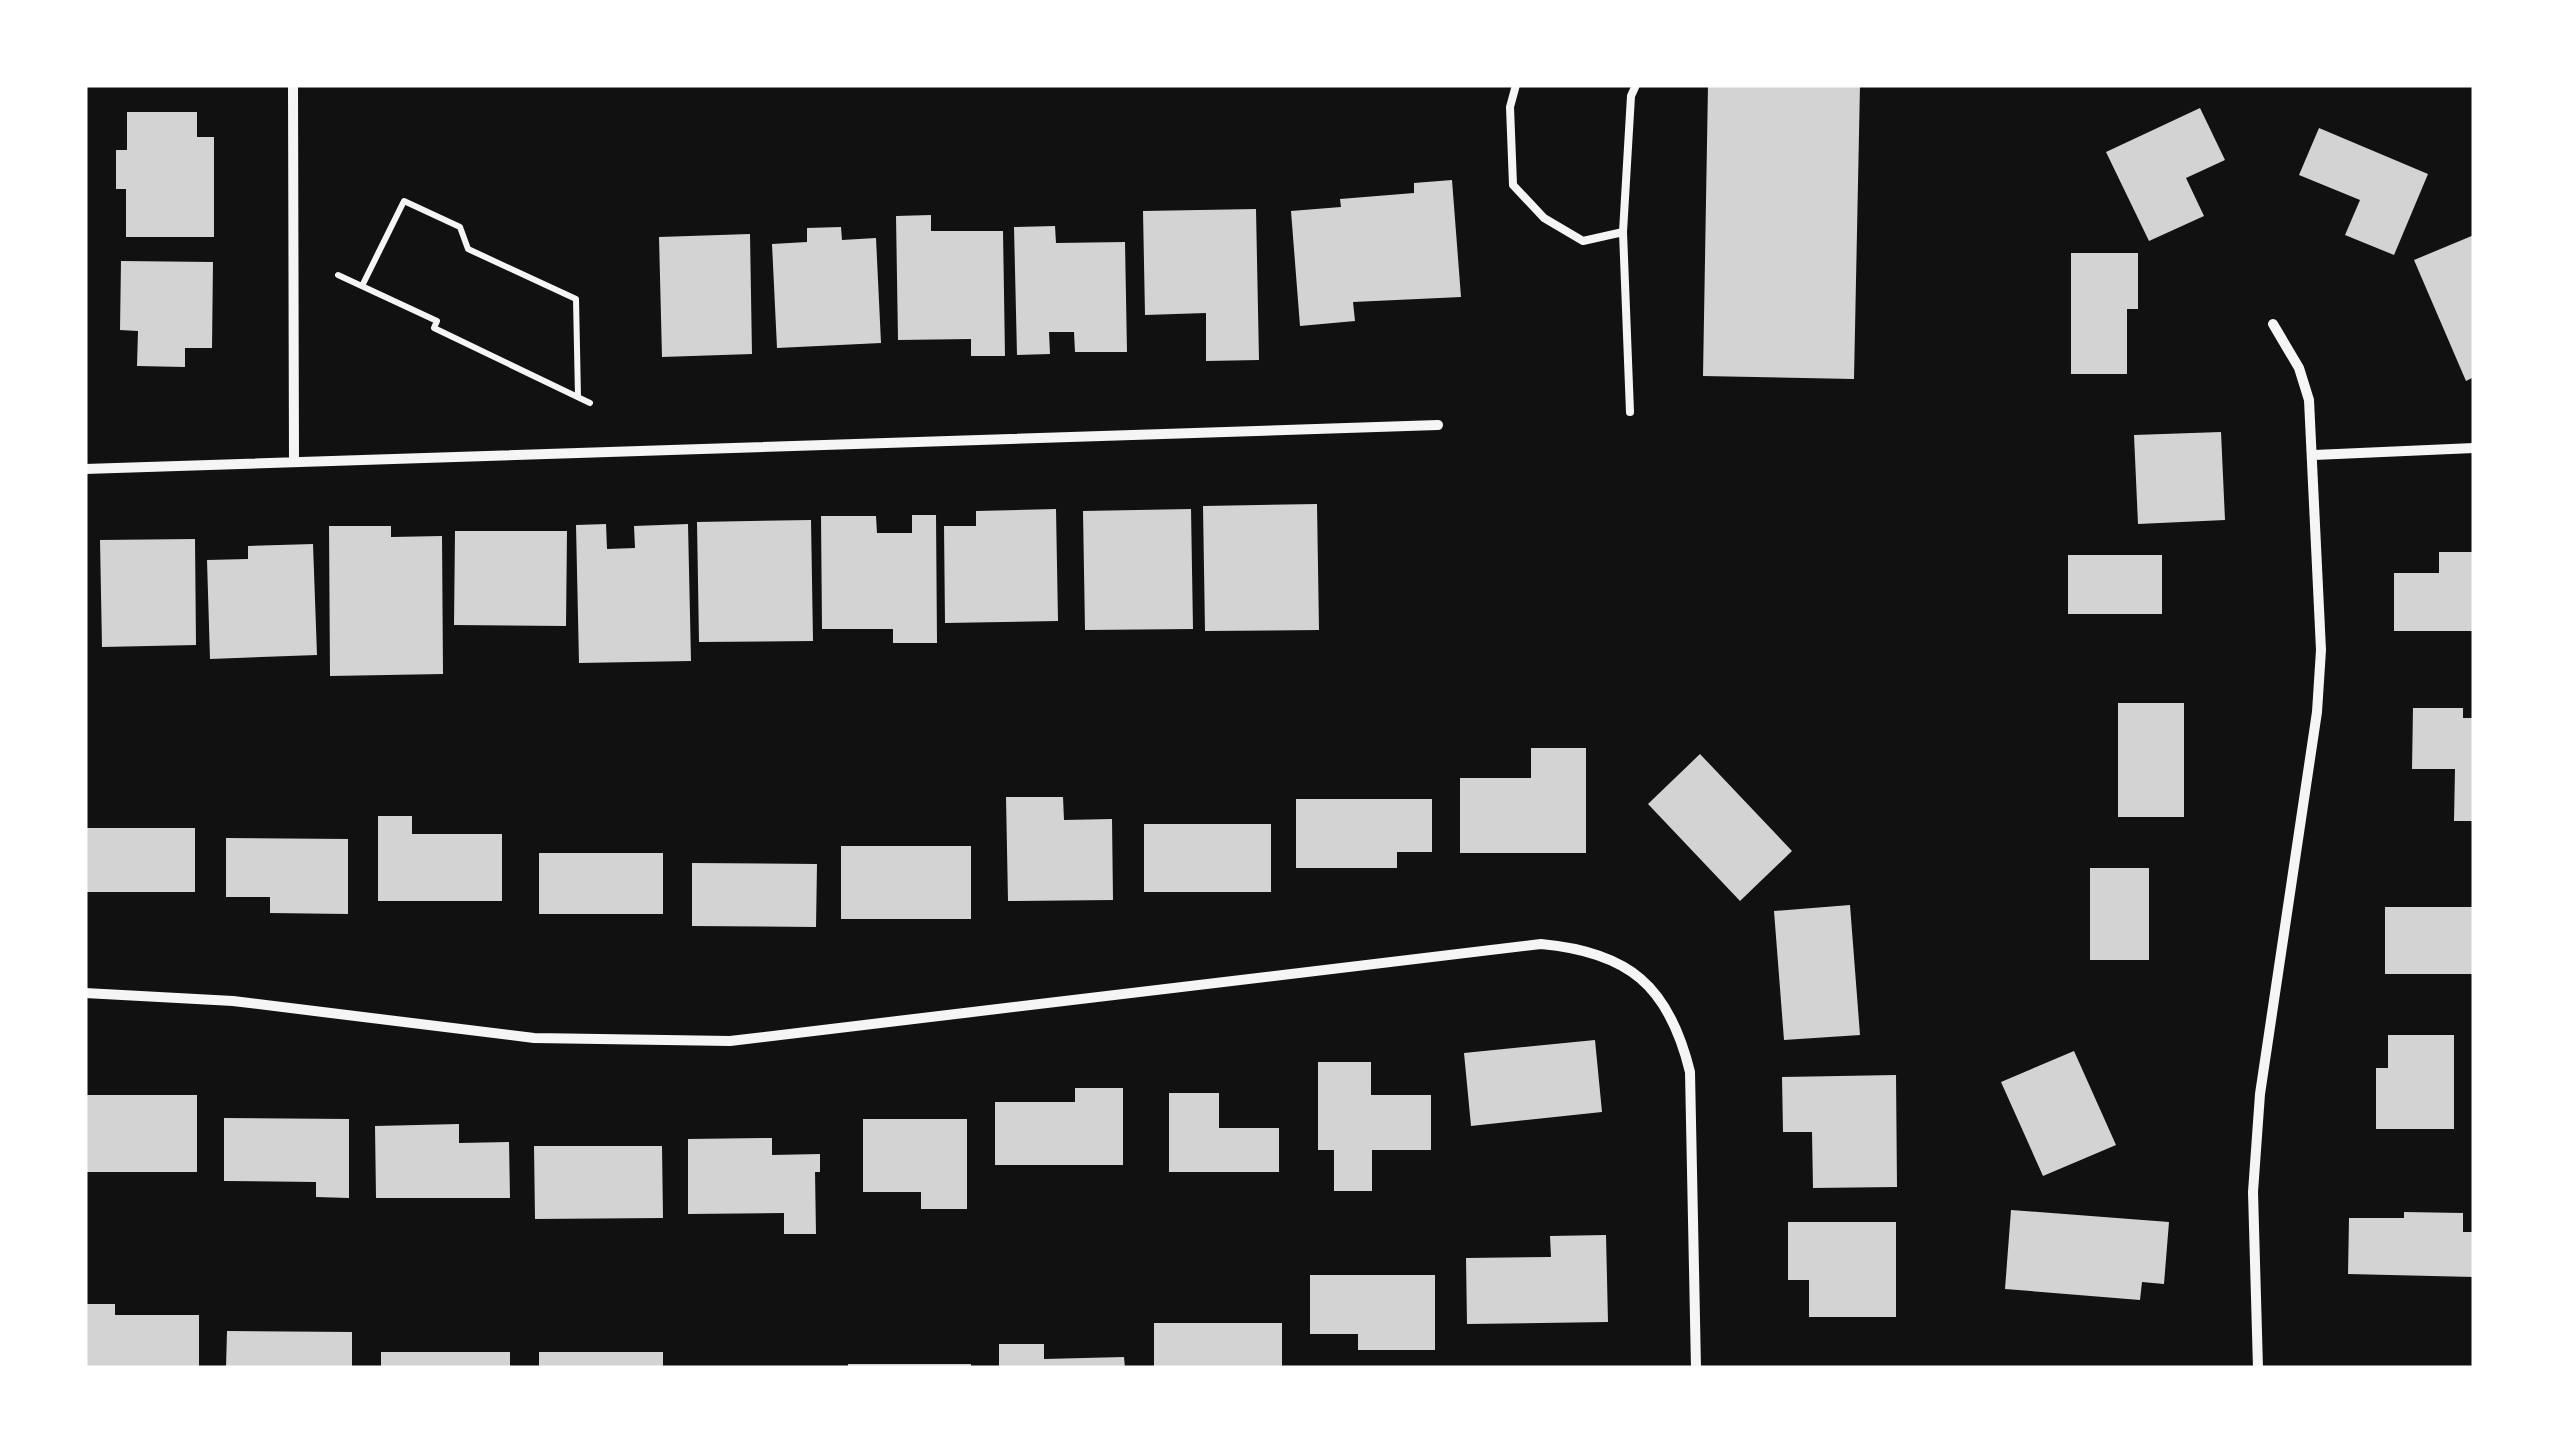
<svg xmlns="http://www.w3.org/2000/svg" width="2559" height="1453" font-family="'Asap Condensed',sans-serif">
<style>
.building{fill:#d3d3d3}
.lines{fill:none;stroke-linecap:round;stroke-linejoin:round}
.path{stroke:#f5f5f5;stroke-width:6}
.service{stroke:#f5f5f5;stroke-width:8}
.minor{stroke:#f5f5f5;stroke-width:10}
</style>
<rect width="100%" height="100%" fill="#111"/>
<path class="building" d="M1708,85H1860L1854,379L1703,376Z
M2200,108L2225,160L2186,178L2204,216L2149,241L2106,152Z
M127,112H197V137H214V237H126V189H116V150H127Z
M2319,128L2428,174L2394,255L2345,235L2360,200L2299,175Z
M1452,180L1461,297L1353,302L1355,321L1300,326L1291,211L1341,207L1340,199L1414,193V183Z
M1256,209L1259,360L1206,361V313L1145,315L1143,211Z
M931,215V231H1003L1005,356H971V339L898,340L896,216Z
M1055,226L1056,243L1125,242L1127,352H1075L1074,332H1049L1050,354L1017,355L1014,227Z
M841,227L842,240L876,238L881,343L777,348L772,244L807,242V228Z
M750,234L752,354L662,357L659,237Z
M2474,235V377L2466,381L2414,260Z
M2071,253H2138V309H2127V374H2071Z
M121,261L213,262L212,348H185V367L137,366L138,331L120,330Z
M2221,432L2225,520L2138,524L2134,435Z
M1317,504L1319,630L1205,631L1203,506Z
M1056,509L1058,621L945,623L944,526H976V511Z
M1191,509L1193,629L1085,630L1083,511Z
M912,515H936L937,643H893V629H822L821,516H876L877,533H912Z
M811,520L813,641L699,642L697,522Z
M606,524L607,549L635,548L634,526L688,524L691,661L579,663L576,525Z
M329,526H391V537L442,536L443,674L330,676Z
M455,531H567L566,626L454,625Z
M195,539L196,645L102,647L100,540Z
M313,544L317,655L210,659L207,560L248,559V546Z
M2439,552H2474V631H2394V573H2439Z
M2068,555H2162V614H2068Z
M2118,703H2184V817H2118Z
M2413,708H2463V718H2474V821H2454L2455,769H2412Z
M1531,748H1586V853H1460V778H1531Z
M1700,754L1792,851L1740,901L1648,804Z
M1006,797H1063L1064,820L1112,819L1113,900L1008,901Z
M1296,799H1432V852H1397V868H1296Z
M378,816H412V834H502V901H378Z
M1144,824H1271V892H1144Z
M85,828H195V892H85Z
M226,838L348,839V914L270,913V897H226Z
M841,846H971V919H841Z
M539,853H663V914H539Z
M692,863L817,864L816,927L692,926Z
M2090,868H2149V960H2090Z
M1850,905L1860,1035L1784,1040L1774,911Z
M2385,907H2474V974H2385Z
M2388,1035H2454V1129H2376V1068H2388Z
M1595,1040L1602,1112L1471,1126L1464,1053Z
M2074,1051L2116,1145L2043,1176L2001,1082Z
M1318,1062H1371V1095H1431V1150H1372V1191H1334V1150H1318Z
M1896,1075L1897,1187L1813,1188L1812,1132H1783L1782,1077Z
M1075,1088H1123V1165H995V1102H1075Z
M1169,1093H1219V1128H1279V1172H1169Z
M85,1095H197V1172H85Z
M224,1118L349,1119V1198L316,1197V1182L224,1181Z
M863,1119H967V1209H921V1192H863Z
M459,1124V1143L509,1142L510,1198H376L375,1126Z
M772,1138V1155L820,1154V1172H815L816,1234H784V1213L688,1214V1139Z
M534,1146H662L663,1218L535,1219Z
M2011,1210L2169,1222L2164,1284L2142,1282L2140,1300L2005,1289Z
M2404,1212L2463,1213V1232H2474V1277L2348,1274L2349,1218H2404Z
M1788,1222H1896V1317H1809V1280H1788Z
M1606,1235L1608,1322L1467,1324L1466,1258L1551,1257L1550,1236Z
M1310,1275H1435V1350H1358V1334H1310Z
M85,1304H115V1315H199V1368H85Z
M1154,1323H1282V1368H1154Z
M227,1331L352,1332V1368H226Z
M999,1344H1044V1359L1124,1357L1125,1368H999Z
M381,1352H510V1368H381Z
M539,1352H663V1368H539Z
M848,1364H971V1368H848Z"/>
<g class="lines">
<path class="path" d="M338,275L437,321L434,328L590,403
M362,286L404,201L460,227L468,249L576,299L578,397"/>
<path class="service" d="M1516,85L1510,107L1513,185L1544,218L1583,241L1623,232
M1630,412L1623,232L1631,96L1636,85"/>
<path class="minor" d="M293,85L294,462
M2314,455L2474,448
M85,469L1438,425
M85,993L233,1001L534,1038L730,1041L1541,944C1629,952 1669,986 1690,1072L1696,1368
M2258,1368L2253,1192L2260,1094L2317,712L2321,650L2309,400L2299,368L2273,324"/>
</g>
<rect width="2559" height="1453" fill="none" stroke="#ffffff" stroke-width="175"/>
</svg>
